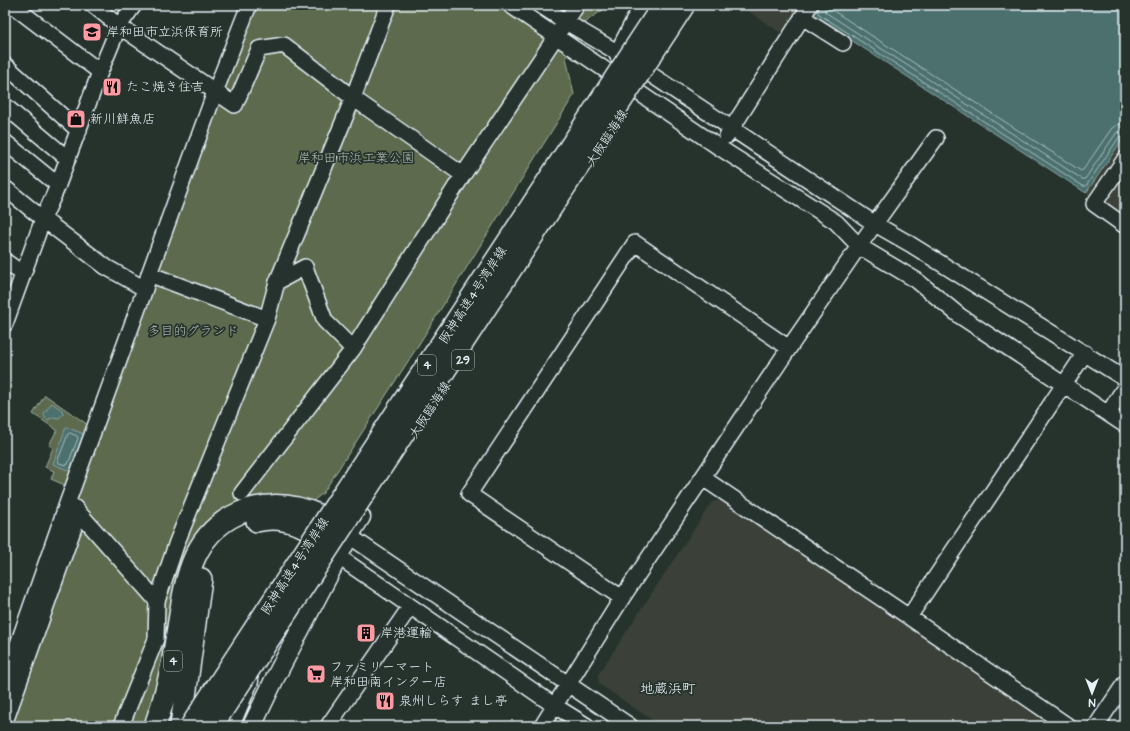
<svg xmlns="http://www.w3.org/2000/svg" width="1130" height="731" font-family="'Architects Daughter','Klee One',sans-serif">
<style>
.built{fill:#3b4138}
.green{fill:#5d6b4d;stroke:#a2aea2}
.water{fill:#4b706d;stroke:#8aa4a5}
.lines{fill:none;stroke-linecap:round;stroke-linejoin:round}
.shore{stroke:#a9bdc0;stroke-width:1}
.minor-casing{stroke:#e8f1f8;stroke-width:18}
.major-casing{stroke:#e8f1f8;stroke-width:21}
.highway-casing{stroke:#e8f1f8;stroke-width:24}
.minor{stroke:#26332d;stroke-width:15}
.major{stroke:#26332d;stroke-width:18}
.highway{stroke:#26332d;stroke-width:21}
.highway-bridge-casing{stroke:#e8f1f8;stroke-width:24;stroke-linecap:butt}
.highway-bridge{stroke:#26332d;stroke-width:21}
.labels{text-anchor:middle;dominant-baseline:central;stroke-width:3.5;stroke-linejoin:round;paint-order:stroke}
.shield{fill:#26332d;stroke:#aeb8bb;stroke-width:1}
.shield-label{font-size:12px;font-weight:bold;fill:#e8f1f8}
.poi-label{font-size:13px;fill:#e8f1f8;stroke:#26332d;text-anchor:start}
.street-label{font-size:13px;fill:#e8f1f8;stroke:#26332d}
.park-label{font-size:13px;fill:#b0bbb4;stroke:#26332d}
.neighbourhood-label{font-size:14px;fill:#e8f1f8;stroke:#26332d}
</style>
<rect width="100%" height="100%" fill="#26332d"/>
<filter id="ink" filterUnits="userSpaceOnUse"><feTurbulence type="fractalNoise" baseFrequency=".025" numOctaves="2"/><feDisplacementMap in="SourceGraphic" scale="8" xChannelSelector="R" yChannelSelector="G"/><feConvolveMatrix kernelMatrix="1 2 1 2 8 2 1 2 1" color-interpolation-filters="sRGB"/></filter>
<g filter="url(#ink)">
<path class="built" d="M739,5H799L781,33Z
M1125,136V218L1086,193Z
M720,500L1059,726H661L599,684L598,675L712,502Z"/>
<path class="green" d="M251,5H610L588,20L566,57L574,95L414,352L323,493L313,501L277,496L213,519L165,656L146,726H5V696Z
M45,395L91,427L69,487L51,479L54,471L45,467L53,448L49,445L57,430L33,414Z"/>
<path class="water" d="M817,5H1125V136L1086,193L811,14Z
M52,403L62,410L63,414L59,418L54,417L48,420L45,418L44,413Z
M66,427L84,434L70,471L53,464Z"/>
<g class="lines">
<path class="shore" d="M820,5L818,12L819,14L1083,186H1086L1120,136L1125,134
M825,5V12L1082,179H1085L1117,132L1121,129H1125
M831,5L832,10L1081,171L1083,170L1112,128L1119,124L1125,123
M70,433L77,436L78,438L68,464L66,465L59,463L58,460L68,434Z"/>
<defs>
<path id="minor" d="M12,5L100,72
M93,5L119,26L235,105L259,49L284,45L353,98L463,175
M510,5L720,148L836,222L859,246L916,280L960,316L1125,425
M540,5L566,22L620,54L875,224L910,244L1125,379
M802,17L843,43
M5,65L79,131
M5,106L68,159
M727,136L810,5
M5,142L58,185
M1125,159L1094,204L1125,226
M5,188L43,219L106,267L145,289
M5,261L23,274
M149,274L267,319
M277,282L305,267L325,321L353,349
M5,324L43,219L56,190L100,72L119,26L134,5
M1108,414L1125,387
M703,478L909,617L1068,726
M242,493L353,349L463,175L577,5
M74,507L157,601
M339,529L630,726
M331,549L339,557L555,706L587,726
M622,598L469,494L635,243L789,348
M909,617L1085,353
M5,681L68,501L145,289L149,274L215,92L249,5
M5,722L79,513
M121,726L156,639L157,601L177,542L267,319L277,282L353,98L388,5
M328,726L410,607
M542,726L622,598L789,348L859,246L936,138
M1096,726L1125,683"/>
<path id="major" d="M230,726L249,681
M252,726L274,680L349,536L361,517"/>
<path id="highway" d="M620,54L645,5
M257,521C275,516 296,521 312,531
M155,726C165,698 172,670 176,640C185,587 187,531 247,510C272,502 297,505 321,516
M181,726L201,579"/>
</defs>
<use href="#minor" class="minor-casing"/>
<use href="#major" class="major-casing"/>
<use href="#highway" class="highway-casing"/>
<use href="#minor" class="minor"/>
<use href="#major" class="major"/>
<use href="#highway" class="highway"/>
<defs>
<path id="highway-bridge" d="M191,726L663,5
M212,726L684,5"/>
</defs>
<use href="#highway-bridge" class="highway-bridge-casing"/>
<use href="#highway-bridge" class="highway-bridge"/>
</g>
</g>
<defs>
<symbol id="school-square" viewBox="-11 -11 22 22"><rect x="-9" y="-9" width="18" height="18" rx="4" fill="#ff9aa2" stroke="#26332d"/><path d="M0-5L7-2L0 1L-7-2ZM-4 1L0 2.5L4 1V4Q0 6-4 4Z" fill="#111"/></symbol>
<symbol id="restaurant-square" viewBox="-11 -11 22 22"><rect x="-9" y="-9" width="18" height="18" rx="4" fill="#ff9aa2" stroke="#26332d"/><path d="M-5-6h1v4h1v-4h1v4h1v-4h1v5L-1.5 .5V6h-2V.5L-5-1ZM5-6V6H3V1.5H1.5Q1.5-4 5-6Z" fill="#111"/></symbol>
<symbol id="shop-square" viewBox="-11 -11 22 22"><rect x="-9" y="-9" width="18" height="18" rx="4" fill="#ff9aa2" stroke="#26332d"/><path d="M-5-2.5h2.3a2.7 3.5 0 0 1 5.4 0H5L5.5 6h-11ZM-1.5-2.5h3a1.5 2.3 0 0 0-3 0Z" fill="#111"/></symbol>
<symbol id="building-square" viewBox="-11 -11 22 22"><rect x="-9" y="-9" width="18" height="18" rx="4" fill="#ff9aa2" stroke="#26332d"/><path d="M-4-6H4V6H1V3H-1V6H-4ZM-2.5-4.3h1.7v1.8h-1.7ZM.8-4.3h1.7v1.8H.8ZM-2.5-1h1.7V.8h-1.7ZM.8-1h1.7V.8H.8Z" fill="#111"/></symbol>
<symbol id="supermarket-square" viewBox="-11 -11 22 22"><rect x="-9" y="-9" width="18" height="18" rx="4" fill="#ff9aa2" stroke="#26332d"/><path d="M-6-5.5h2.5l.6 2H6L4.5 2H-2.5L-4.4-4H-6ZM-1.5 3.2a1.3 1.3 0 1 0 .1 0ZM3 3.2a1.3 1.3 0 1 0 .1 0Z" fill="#111"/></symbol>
</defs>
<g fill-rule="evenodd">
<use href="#school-square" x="81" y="21" width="22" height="22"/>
<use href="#restaurant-square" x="101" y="76" width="22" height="22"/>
<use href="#shop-square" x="65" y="108" width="22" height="22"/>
<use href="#building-square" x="355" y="622" width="22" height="22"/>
<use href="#supermarket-square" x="305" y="663" width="22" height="22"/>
<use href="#restaurant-square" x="374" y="690" width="22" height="22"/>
</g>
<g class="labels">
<g class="shield">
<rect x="452" y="350" width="22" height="20" rx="3"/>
<rect x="418" y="355" width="18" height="20" rx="3"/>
<rect x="164" y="651" width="18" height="20" rx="3"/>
</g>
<g class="shield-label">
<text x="463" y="360">29</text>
<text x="427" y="365">4</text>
<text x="173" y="661">4</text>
</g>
<g class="poi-label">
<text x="106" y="32">岸和田市立浜保育所</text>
<text x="126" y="87">たこ焼き住吉</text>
<text x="90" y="119">新川鮮魚店</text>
<text x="380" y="633">岸港運輸</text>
<text x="330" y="667">ファミリーマート<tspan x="330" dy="15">岸和田南インター店</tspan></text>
<text x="399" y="701">泉州しらす まし亭</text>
</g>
<g class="street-label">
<text transform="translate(607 138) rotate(-57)">大阪臨海線</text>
<text transform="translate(473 295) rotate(-57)">阪神高速4号湾岸線</text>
<text transform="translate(430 410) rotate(-57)">大阪臨海線</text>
<text transform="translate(295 566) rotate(-57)">阪神高速4号湾岸線</text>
</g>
<g class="park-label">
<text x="356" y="158">岸和田市浜工業公園</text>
<text x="193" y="331">多目的グランド</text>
</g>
<g class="neighbourhood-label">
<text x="668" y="689">地蔵浜町</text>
</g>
</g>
<rect width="1130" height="731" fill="none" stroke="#26332d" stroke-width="20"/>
<rect x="10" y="10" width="1110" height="711" fill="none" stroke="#e8f1f8" stroke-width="1.5" filter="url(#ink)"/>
<g transform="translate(1092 693) rotate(180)" stroke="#26332d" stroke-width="3" paint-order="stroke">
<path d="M0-3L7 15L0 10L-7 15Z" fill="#e8f1f8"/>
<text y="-6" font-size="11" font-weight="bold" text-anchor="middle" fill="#e8f1f8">N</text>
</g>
</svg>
